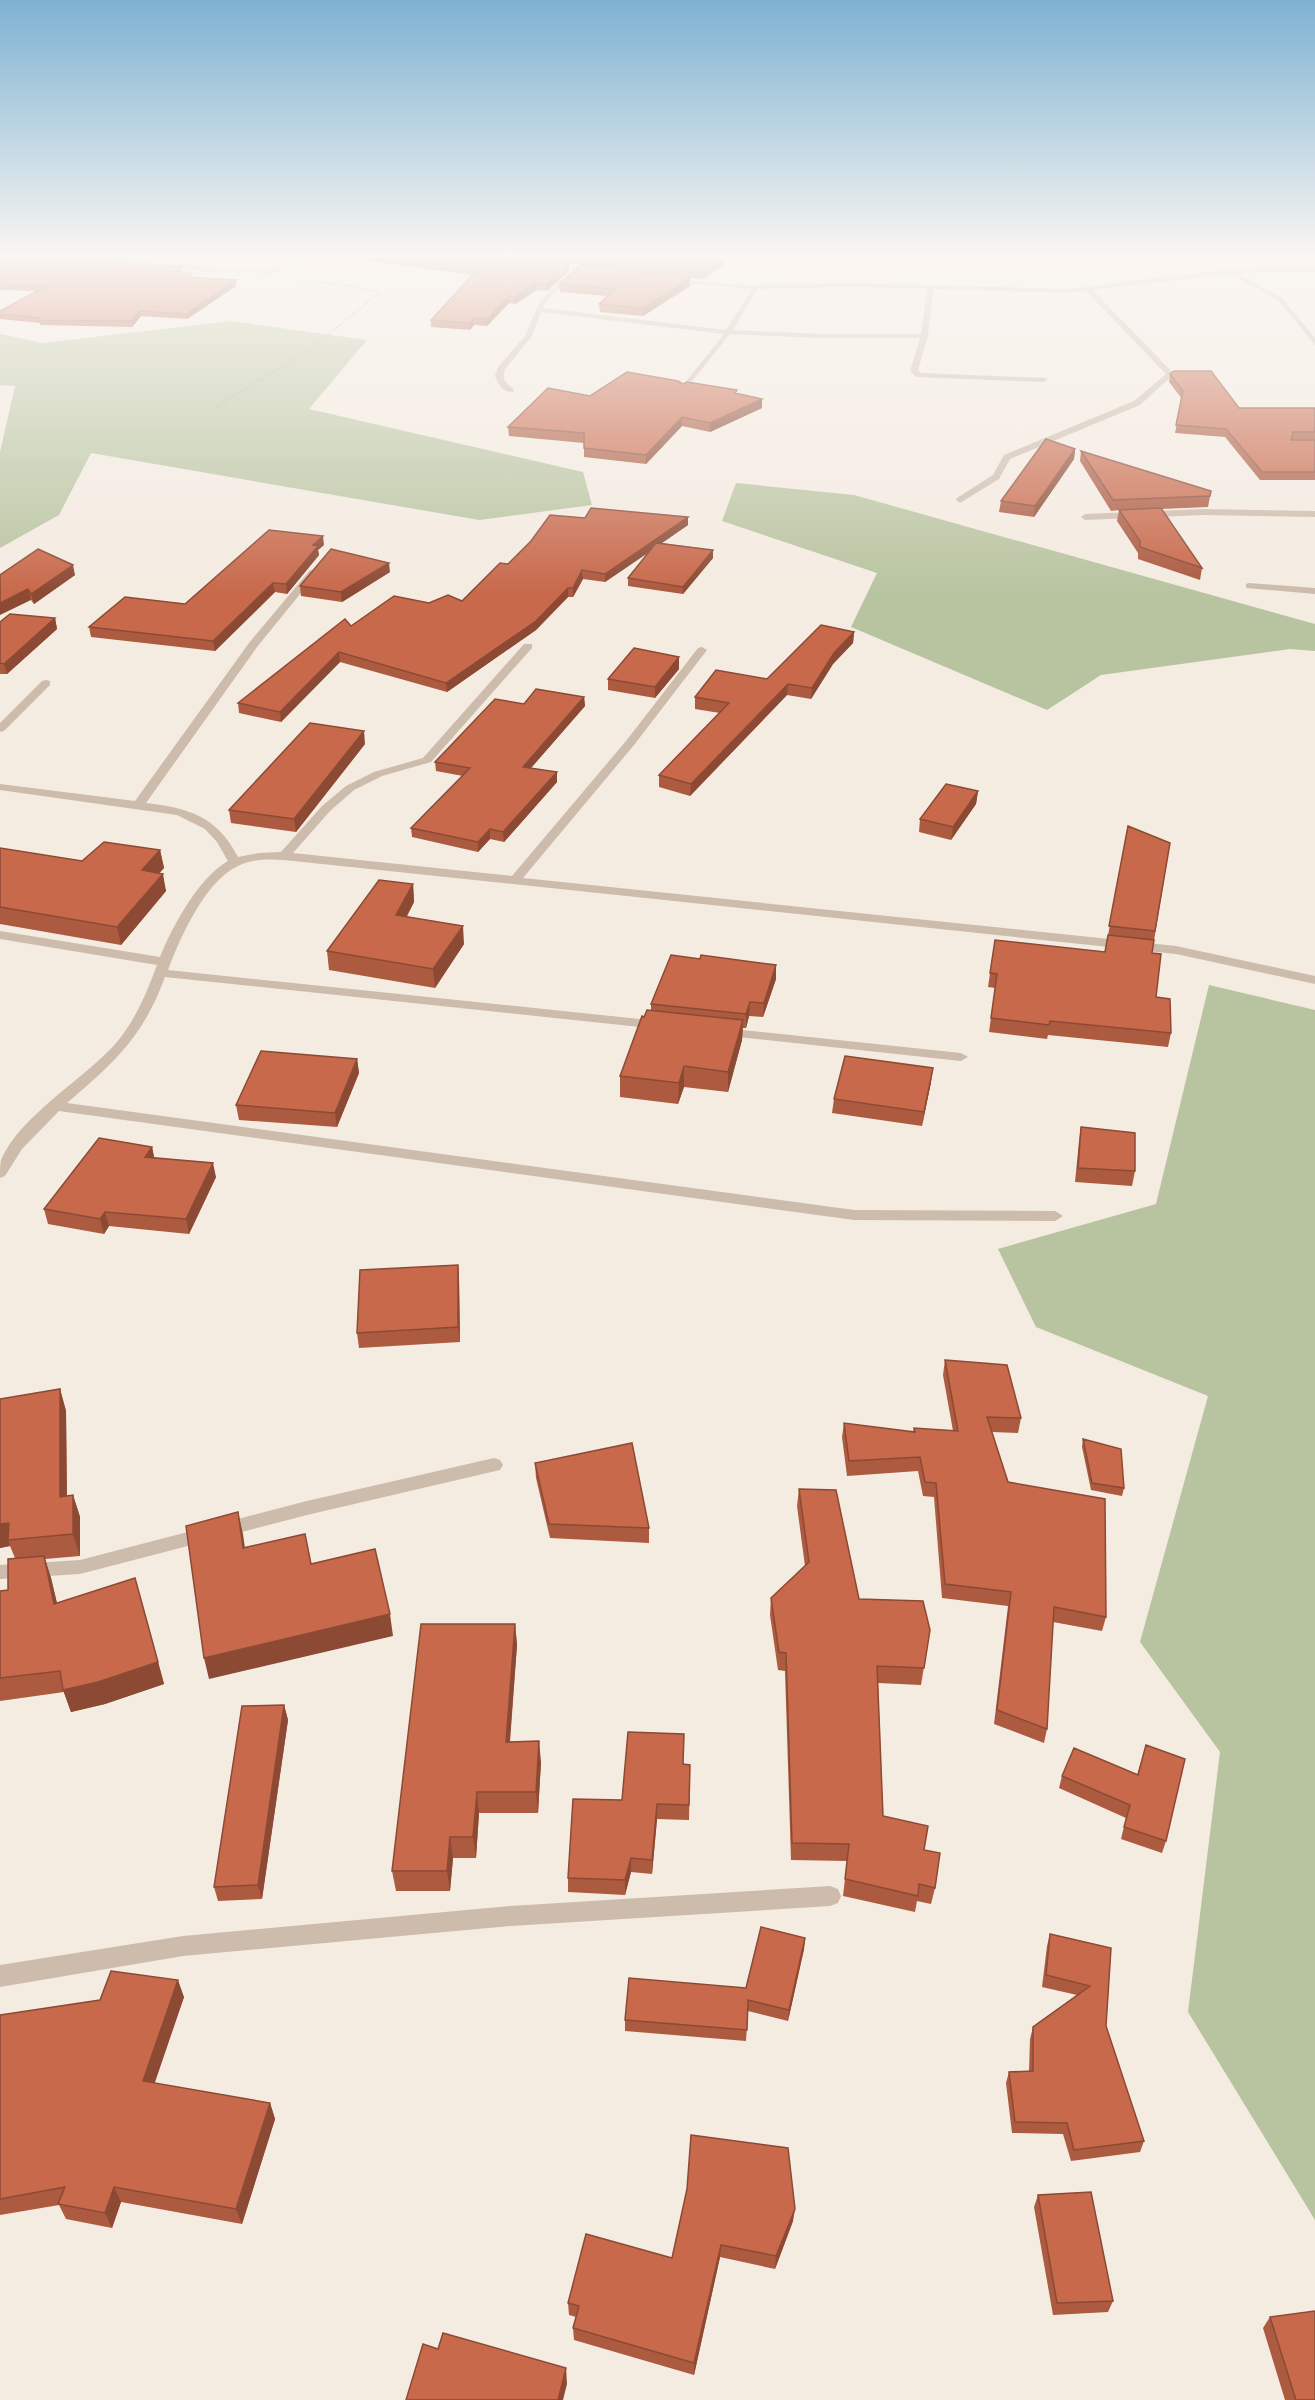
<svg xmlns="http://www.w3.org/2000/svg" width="1315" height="2400" font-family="'Varela Round',sans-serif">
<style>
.green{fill:#b8c4a0}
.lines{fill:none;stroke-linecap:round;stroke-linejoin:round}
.path{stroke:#b9a596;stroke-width:1.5;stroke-dasharray:1.5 1.5;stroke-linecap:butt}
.minor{fill:#cdbbac;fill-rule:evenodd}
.wall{fill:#ac5a40}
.shaded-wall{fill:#8c4a34}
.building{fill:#c8694b;stroke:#8c4a34;stroke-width:1.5}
</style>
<rect width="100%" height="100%" fill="#f4ebe1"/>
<path class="green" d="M231,321L367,340L309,409L583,472L592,505L479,520L91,453L59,515L0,548V452L15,386L0,385V334L43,343Z
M736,483L854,495L1315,624V651L1290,649L1101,675L1047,710L851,627L877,573L722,521Z
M1209,985L1315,1010V2220L1188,2012L1220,1752L1140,1642L1208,1396L1036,1327L998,1249L1156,1204Z"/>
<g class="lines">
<path class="path" d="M216,407L307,352L379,293L352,286L298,280"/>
<path class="minor" d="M81,257C143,254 206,274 269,270C279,269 284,256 296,257L273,274L199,271Z
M549,263L597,268L600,270L597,272L547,266Z
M1315,267V271L1239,274L1282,298L1315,338V345L1278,300L1230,274L1093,290L1174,374L1140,405L1010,459L999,479L960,503L956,500L957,498L993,475L1004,455L1134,401L1166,374L1086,291L1069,293L933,289L928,336L918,370L921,373L1046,378L1047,380L1043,382L916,377L910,371L920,338H819L730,334L684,391L680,389L724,334L541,312L532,336L505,369C501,381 507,383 514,390L513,392C503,393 498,384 495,376L498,367L525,336L541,299L573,271L575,274L546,301L543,308L726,330L752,289L672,282L670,279L744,285L852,283L1069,289L1211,271ZM852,287L927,289L921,334H819L733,330L758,289Z
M1203,509L1315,511V517L1203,515L1085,520L1081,517L1085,514Z
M310,570L318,572L257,647L146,803C188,808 217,816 238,857L259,853L281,852L322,806L346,786L374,772L423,758L524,644H532V648L431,762L382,776L354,790L330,811L293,853L512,876L626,741L698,648L702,647L707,650L634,745L523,878L1176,946L1315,976V984L1176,954L284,860C268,859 252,859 238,866C205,881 180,938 168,970L659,1021L666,1025L659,1029L165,977C143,1037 114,1063 67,1103L854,1210L1055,1211L1063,1216L1055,1221L854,1220L59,1111L22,1149L5,1176L0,1178C0,1172 0,1165 1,1160C20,1115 85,1079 117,1042C136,1019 147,992 157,965L0,939V931L160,957C172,927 199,877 228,861L217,842L205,829L177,815L0,790V784L135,801L249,643Z
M1249,583L1315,588V594L1246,588V584Z
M46,680L50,681V685L4,731L0,732V723L42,681Z
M724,1028L961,1053L968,1057L961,1061L719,1035L717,1032L719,1029Z
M494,1458L500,1460L503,1465L500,1470L307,1515L80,1574L0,1579V1565L80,1560L307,1501Z
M830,1886L838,1889L841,1896L838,1903L830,1906L511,1926L183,1956L0,1987V1965L183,1936L511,1906Z"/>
</g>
<path class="wall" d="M0,257L181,267V272L191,273L192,277L236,280V286L187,319L141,316L132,327L40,325V323L0,319V311L37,291L0,290Z
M357,257H519L569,264V271L547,291L537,290L515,304L509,303L487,326L474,325L470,330L431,327V320L472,275L357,259Z
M524,257H713L723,266L702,279Z
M559,284L690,286L643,316L600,312L599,304L607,296L560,292Z
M1170,374L1239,408H1315V480H1260L1225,437L1175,433L1182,399L1169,382Z
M683,384L737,393L762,399V408L710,432L682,426L646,464L584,457V443L509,436L508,427L590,396Z
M1075,449L1074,459L1034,517L999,512L1001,501Z
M1081,451L1211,491L1208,507L1161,509L1202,568L1200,580L1138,559V553L1117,521L1119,510L1111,511L1080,461Z
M688,517V525L662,543L713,550V558L683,594L628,586V578L648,553L605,582L583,579L573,597H568L536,630L447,692L340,662L281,722L239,713L238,703L351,626L429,603L462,601L508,564L585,518Z
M324,545L318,550L319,555L287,594L275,592L215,651L91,637L89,627L185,604Z
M390,572L342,602L301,596L300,586Z
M0,575H75L34,604L31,600Z
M55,618L57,629L7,674H0V622Z
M854,632L853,643L833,664L811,699L787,695L690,796L659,787V775L720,713L695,709V697L767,679Z
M679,669L655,698L608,690V679Z
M584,697L585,706L531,768L557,772V782L504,842L490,839L478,852L412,837L411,828L463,776L436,771L435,762L524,704Z
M365,744L296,832L231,823L229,810Z
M978,791L976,804L951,840L919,832L920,819Z
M1128,826L1170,843L1152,953L1156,997L1171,1033L1168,1047L1048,1035L1047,1039L989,1032L995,988L988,987L995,940L1105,952Z
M0,848L82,861L160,850L164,868L159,873L166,891L121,945L0,924Z
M413,884L414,902L407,916L464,944L435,988L329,970L327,951Z
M776,979L763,1017L749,1016L746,1028H743L742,1040L728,1092L684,1087L678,1104L620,1097V1076L644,1017L651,1010V1004Z
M357,1059L359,1073L337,1127L239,1120L236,1105Z
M931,1082L922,1126L832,1113L834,1099Z
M1081,1127L1135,1171L1132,1186L1075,1182L1079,1141Z
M152,1147L154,1158L216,1177L189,1234L109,1226L104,1234L48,1224L44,1209Z
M458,1265L459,1279L460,1342L359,1348L357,1333Z
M945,1360L1021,1418L1018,1433L992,1432L1008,1482L1106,1617L1102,1631L1053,1622L1047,1729L1044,1743L994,1724L1008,1606L942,1598L934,1497L923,1496L918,1471L847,1476L842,1437L844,1423L913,1432L914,1428L953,1431L943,1375Z
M60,1389L66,1411L67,1496L73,1495L80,1517V1556L45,1559L51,1578L57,1603L141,1599L164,1684L105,1704L71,1712L64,1692L0,1701V1591L8,1590L15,1558L10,1546L0,1548V1399Z
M1083,1439L1124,1488L1122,1496L1091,1490L1082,1447Z
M535,1463L649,1528V1543L550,1538L536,1478Z
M799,1489L859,1599L930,1630L921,1685L878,1683L883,1816L924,1850L935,1888L931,1904L917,1901L915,1912L843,1896L847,1861L791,1860L785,1671L778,1670L770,1615L771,1598L805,1566L797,1506Z
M515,1624L517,1645L510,1742L541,1762L538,1813H479L476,1858H453L450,1891H396L392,1871Z
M284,1705L288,1720L262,1899L218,1901L214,1887Z
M1146,1745L1166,1841L1162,1853L1121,1839L1126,1818L1059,1788L1062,1776L1137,1775Z
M683,1764L690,1765L689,1820L657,1819L652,1874L631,1872L625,1895L568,1892V1878L622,1800Z
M1050,1934L1111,1948L1106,2026L1144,2141L1140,2152L1071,2161L1063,2134L1012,2133L1006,2083L1009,2072L1029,2071L1030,2039L1033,2027L1077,1995L1042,1987L1047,1946Z
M805,1938L804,1949L788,2021L748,2011L746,2041L625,2031V2020L746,1988Z
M184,1997L154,2083L270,2103L275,2119L242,2224L121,2202L112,2228L66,2219L59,2205L0,2215V2015Z
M1038,2195L1113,2301L1108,2312L1053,2315L1034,2207Z
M793,2221L775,2269L720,2257L694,2375L574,2340L573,2328L576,2317L569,2315L568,2303L672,2258Z
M1270,2317L1315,2400H1285L1263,2328Z"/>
<path class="shaded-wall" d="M723,259V266L702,279V272Z
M569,264V271L547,291L546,284Z
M181,267V272L173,271Z
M690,278V286L643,316V308Z
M236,280V286L187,319L186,314Z
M536,283L537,290L515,304V297Z
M509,296V303L487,326V319Z
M140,311L141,316L132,327L131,321Z
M474,318V325L470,330V323Z
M762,399V408L710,432V423Z
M682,417V426L646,464V455Z
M1075,449L1074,459L1034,517L1035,506Z
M688,517V525L605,582V574Z
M323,536L324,545L318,550L319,555L287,594L286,584L313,545Z
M713,550V558L683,594V587Z
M389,563L390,572L342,602L341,592Z
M73,565L75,575L34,604L31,594Z
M582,570L583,579L573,597V588Z
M273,583L275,592L215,651L213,641Z
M568,588V597L536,630L447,692L446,683Z
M28,589L31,600L0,615V603Z
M55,618L57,629L7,674L4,664Z
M854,632L853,643L833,664L811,699L812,688L834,653Z
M339,652L340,662L281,722L280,712Z
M679,657V669L655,698V687Z
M788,684L787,695L690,796L691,784Z
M584,697L585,706L524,776L523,767Z
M364,731L365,744L296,832L294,819Z
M557,772V782L504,842L503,832Z
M978,791L976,804L951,840L953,827Z
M490,829V839L478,852V842Z
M160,850L164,868L146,888L142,870Z
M163,874L166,891L121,945L117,927Z
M413,884L414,902L398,933L396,915Z
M463,926L464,944L435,988L433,969Z
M776,965V979L763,1017L764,1003Z
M750,1002L749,1016L746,1028V1014Z
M743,1020L742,1040L728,1092V1072Z
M357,1059L359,1073L337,1127L335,1113Z
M684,1066V1087L678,1104L679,1083Z
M933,1068L931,1082L922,1126L924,1112Z
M152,1147L155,1161L145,1157Z
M213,1163L216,1177L189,1234L186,1219Z
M105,1212L109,1226L104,1234L100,1219Z
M458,1265L459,1279L460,1342L458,1327Z
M60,1389L66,1411L67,1519L60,1497Z
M73,1495L80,1517V1556L73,1534Z
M238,1512L243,1534L248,1570L243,1548Z
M9,1523L8,1540L10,1546L0,1548V1524Z
M44,1556L51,1578L62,1625L54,1604Z
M141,1599L164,1684L105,1704L71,1712L63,1690Z
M390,1614L393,1636L209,1679L204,1658Z
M515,1624L517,1645L508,1763L506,1742Z
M284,1705L288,1720L262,1899L258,1885Z
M539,1741L541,1762L538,1813L536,1792Z
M477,1792L479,1813L476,1858L473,1837Z
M657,1804V1819L652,1874V1860Z
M450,1837L453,1858L450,1891L447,1871Z
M631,1858V1872L625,1895V1880Z
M805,1938L804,1949L788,2021L789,2010Z
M178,1980L184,1997L150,2097L143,2081Z
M270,2103L275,2119L242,2224L236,2209Z
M114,2187L121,2202L112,2228L105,2213Z
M795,2209L793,2221L775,2269L776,2256Z
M721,2245L720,2257L694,2375V2363Z
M566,2368L567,2384L563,2400H558Z"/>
<path class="building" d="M0,257H31L181,267L173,271L191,273L185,277L236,280L186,314L140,311L131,321L39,320L40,318L0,314V311L46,286L0,285Z
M387,257H519L569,264L546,284L536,283L515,297L509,296L487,319L474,318L470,323L431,320L478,269Z
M576,257H713L723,259L702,272Z
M582,264L690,278L643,308L599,304L615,289L559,284Z
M1174,371H1211L1239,408H1315V432H1293L1291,440H1315V472H1262L1226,429L1176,425L1183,391L1170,374Z
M627,372L678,381L683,384L687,382L737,390L735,393L762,399L710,423L682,417L646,455L584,448V433L508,427L548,388L590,396Z
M1046,439L1075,449L1035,506L1001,501Z
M1081,451L1211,491L1210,496L1113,500Z
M591,508L688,517L605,574L582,570L573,588H568L536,621L446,683L339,652L280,712L238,703L345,619L351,626L394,596L429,603L448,595L462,601L500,563L508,564L531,541L550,515L585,518Z
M1161,508L1202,568L1140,547V541L1119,510Z
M269,530L323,536L313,545L318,546L286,584L273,583L213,641L89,627L125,597L185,604Z
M656,543L713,550L683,587L628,578Z
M38,549L73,565L31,594L28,589L0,603V575Z
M331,549L389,563L341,592L300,586Z
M10,614L55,618L4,664L0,663V622Z
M821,625L854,632L834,653L812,688L788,684L691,784L659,775L729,703L695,697L716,670L767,679Z
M634,648L679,657L655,687L608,679Z
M536,689L584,697L523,767L557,772L503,832L490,829L478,842L411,828L470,768L435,762L495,699L524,704Z
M310,723L364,731L294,819L229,810Z
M946,784L978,791L953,827L920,819Z
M1128,826L1170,843L1155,931L1109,926Z
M104,842L160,850L142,870L163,874L117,927L0,907V848L82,861Z
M379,880L413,884L396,915L463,926L433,969L327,951Z
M1108,935L1154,940L1152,953L1161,954L1156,997L1170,999L1171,1033L1050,1021L1049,1025L991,1018L997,974L990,973L995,940L1105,952Z
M671,955L700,959L701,955L776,965L764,1003L750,1002L746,1014L651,1004Z
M647,1010L743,1020L728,1072L684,1066L679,1083L620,1076L642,1016L644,1017Z
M261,1051L357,1059L335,1113L236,1105Z
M845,1056L933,1068L924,1112L834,1099Z
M1081,1127L1135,1133V1171L1078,1168Z
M99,1138L152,1147L145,1157L213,1163L186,1219L105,1212L100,1219L44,1209Z
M458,1265V1327L357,1333L360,1270Z
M945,1360L1007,1365L1021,1418L987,1417L1008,1482L1105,1499L1106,1617L1054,1607L1047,1729L997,1710L1011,1592L945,1584L936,1483L925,1482L920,1457L849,1461L844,1423L915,1432L914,1428L958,1431Z
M60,1389V1497L73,1495V1534L8,1540L9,1523L0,1524V1399Z
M1083,1439L1121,1449L1124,1488L1092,1483Z
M632,1443L649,1528L549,1524L535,1463Z
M799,1489L836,1490L859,1599L923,1601L930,1630L924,1668L877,1666L883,1816L928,1826L924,1850L940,1853L935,1888L919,1884L918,1896L845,1879L849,1844L792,1843L786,1653L779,1652L771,1598L809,1562Z
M238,1512L243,1548L305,1534L311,1564L375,1549L390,1614L204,1658L186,1526Z
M44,1556L54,1604L135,1578L158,1662L98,1682L63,1690L60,1671L0,1678V1591L8,1590V1559Z
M421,1624H515L506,1742L539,1741L536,1792H477L473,1837H450L447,1871H392Z
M284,1705L258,1885L214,1887L242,1706Z
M628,1732L684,1734L683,1764L690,1765L689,1805L657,1804L652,1860L631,1858L625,1880L568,1878L573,1799L622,1800Z
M1146,1745L1185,1759L1166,1841L1124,1827L1130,1805L1062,1776L1074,1748L1138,1775Z
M761,1927L805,1938L789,2010L748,2000L747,2030L625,2020L629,1978L746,1988Z
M1050,1934L1111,1948L1106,2026L1144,2141L1074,2150L1067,2123L1015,2122L1009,2072L1033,2071V2027L1090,1986L1046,1975Z
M111,1971L178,1980L143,2081L270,2103L236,2209L114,2187L105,2213L58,2204L65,2187L0,2199V2015L100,2000Z
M691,2135L788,2148L795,2209L776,2256L721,2245L694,2363L573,2328L579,2306L568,2303L586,2234L672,2258L687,2189Z
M1091,2192L1113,2301L1057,2303L1038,2195Z
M1315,2311V2400H1296L1270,2317Z
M443,2333L566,2368L558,2400H406L423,2344L438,2349Z"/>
<linearGradient id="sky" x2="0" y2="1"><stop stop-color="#7eb2d2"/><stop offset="0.43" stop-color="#faf6f2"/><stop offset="1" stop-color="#faf6f2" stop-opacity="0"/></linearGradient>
<rect width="1315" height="593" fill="url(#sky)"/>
</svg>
